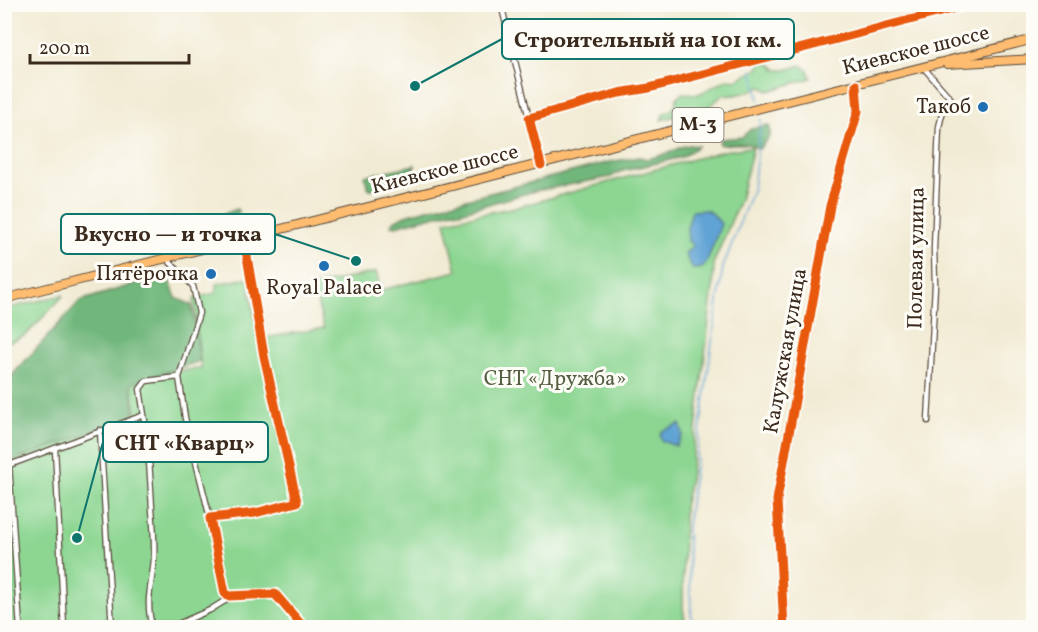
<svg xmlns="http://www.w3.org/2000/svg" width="1038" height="632" font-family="Vollkorn,serif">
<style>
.green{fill:#8cd692;stroke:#648058;stroke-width:1.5}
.forest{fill:#71b77c;stroke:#56704d;stroke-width:1.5}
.water{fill:#61a3d5;stroke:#4e667a;stroke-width:1.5}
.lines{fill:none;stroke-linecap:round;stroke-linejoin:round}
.stream{stroke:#61a3d5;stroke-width:1.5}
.minor-casing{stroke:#564739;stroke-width:7}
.primary-casing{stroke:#564739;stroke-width:10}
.trunk-casing{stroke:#564739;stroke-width:10}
.minor{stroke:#fff;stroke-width:4.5}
.primary{stroke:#febc70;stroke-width:8}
.trunk{stroke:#febc70;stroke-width:8}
.cycleway-casing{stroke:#fdfcf7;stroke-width:13}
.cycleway{stroke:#e8590c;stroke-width:9}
.poi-dot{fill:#1f6fb2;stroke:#fdfcf7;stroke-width:2}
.labels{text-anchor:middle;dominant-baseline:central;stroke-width:6;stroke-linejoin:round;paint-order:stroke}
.shield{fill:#fdfcf7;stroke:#75695f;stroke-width:1.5}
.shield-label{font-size:20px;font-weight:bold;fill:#3b2a1e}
.street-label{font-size:21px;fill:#3b2a1e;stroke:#fdfcf7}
.poi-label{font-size:21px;fill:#3b2a1e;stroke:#fdfcf7;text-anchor:end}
.park-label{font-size:21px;fill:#535e41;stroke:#fdfcf7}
.leader{fill:none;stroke:#0f766e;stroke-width:2}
.callout-dot{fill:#0f766e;stroke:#fdfcf7;stroke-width:2}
.callout{fill:#fdfcf7;stroke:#0f766e;stroke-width:2}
.callout-label{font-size:22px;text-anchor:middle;font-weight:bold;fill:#3b2a1e}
</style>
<rect width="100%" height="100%" fill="#fdfcf7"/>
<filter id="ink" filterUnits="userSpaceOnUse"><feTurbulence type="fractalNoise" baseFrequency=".0167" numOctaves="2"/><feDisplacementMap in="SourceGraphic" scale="12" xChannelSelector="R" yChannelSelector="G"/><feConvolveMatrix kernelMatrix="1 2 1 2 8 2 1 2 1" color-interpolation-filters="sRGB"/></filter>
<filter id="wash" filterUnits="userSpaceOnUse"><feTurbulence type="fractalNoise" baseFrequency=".008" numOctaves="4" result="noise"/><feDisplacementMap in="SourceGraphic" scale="24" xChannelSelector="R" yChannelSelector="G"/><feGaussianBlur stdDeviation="1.35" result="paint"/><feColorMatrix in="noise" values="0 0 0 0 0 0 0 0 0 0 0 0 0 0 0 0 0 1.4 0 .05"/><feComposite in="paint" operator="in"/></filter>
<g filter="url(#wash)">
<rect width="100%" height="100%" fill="#f2ebd4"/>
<path class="green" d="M761,62L771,64L777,70H786L801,65L808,70L811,78L769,91L761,87C749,92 735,97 723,95L710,106L661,120L664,113C673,111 675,107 677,98L683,93L699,94L728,79L736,80L758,69Z
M753,147L740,200L714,262L713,287L690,479L684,507L683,608L686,627H5L4,461L137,416L130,378L201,368L194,298L216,293L217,284L248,278L258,339L324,328L313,286L376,272L381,290L457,271L445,221L521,206L723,151Z
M62,295L63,296L26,335L5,344V309Z"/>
<path class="forest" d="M768,125L770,128V136L759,149C749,141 733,144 720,145L719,142L721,139L742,137L751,129Z
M689,145L698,146L682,157L619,172L611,177L535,191L460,212L452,211L396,226L391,225L394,221L405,215L610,162L639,157L647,159L667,154L681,147Z
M415,165L413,172L417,175L416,179L394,177L373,189H369L364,176Z
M237,209L239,212C233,222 223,223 213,226C205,229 207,232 195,233L192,238L177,234L170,238L167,234L168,230L193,224L198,225Z
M167,274L176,298L192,305L200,361L131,384L135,418L5,463V383L80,301Z"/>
<path class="water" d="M706,210L713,214L721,224L708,259L702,268L693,269L685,254L693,245L688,241L687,228L692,211Z
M680,424L683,435L676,446L662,441L660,436L662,431Z"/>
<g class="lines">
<path class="stream" d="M752,70L759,100
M692,628L687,526L711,349L723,267L753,188L761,119"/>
</g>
</g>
<g filter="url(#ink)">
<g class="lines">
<defs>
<path id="minor" d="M501,4L529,118
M923,67L952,100L942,114L939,127L934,248L935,285L928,421
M541,164L529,118L619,93L649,88L971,4
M244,239L264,356L297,502L255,513L210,518L225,593L228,596L275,594L304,628
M167,259L193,286L199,313L179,377L185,418L210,518
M144,415C149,446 150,477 152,508C153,525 155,542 154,559C152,587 145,597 152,628
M100,430L112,628
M55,448L64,628
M9,465L20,628
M4,467L144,415L140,389L146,381L179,377
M169,628L210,610L231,597
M784,628L777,500L830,206L858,111L856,85"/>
<path id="primary" d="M947,64L1034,59"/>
<path id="trunk" d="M4,299L1034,39"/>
</defs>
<use href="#minor" class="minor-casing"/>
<use href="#primary" class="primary-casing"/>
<use href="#trunk" class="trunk-casing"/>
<use href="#minor" class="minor"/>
<use href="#primary" class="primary"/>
<use href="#trunk" class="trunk"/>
<defs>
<path id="cycleway" d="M541,165L529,118L619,93L649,88L971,4
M244,239L264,356L297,502L255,513L210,518L225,593L228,596L275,594L304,628
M784,628L777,500L830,206L858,111L856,85"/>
</defs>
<use href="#cycleway" class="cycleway-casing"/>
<use href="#cycleway" class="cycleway"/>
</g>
</g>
<g class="poi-dot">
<circle cx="983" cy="107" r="6"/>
<circle cx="324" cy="266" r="6"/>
<circle cx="211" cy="274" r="6"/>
</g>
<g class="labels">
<rect class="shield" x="672.5" y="108" width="51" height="34" rx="4.5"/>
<g class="shield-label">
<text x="698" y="125">М-3</text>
</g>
<g class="street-label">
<text transform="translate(916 51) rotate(-14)">Киевское шоссе</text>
<text transform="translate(445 170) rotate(-14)">Киевское шоссе</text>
<text transform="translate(917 258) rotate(-89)">Полевая улица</text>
<text transform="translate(786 351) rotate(-80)">Калужская улица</text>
</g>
<g class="poi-label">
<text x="971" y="107">Такоб</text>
<text x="199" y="274">Пятёрочка</text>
<text x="324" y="288" text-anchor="middle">Royal Palace</text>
</g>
<g class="park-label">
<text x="555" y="379">СНТ «Дружба»</text>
</g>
</g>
<path class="leader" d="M415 86L502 39M356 261L275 234M77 538L103 442"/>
<g class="callout-dot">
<circle cx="415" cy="86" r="6"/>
<circle cx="356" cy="261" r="6"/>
<circle cx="77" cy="538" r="6"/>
</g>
<g class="callout">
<rect x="502" y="19" width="292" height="40" rx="6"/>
<rect x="61" y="214" width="214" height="40" rx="6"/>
<rect x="103" y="422" width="165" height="40" rx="6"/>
</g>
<g class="callout-label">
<text x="648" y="47">Строительный на 101 км.</text>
<text x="168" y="241">Вкусно — и точка</text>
<text x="185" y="450">СНТ «Кварц»</text>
</g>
<rect width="1038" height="632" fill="none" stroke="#fdfcf7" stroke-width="24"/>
<path d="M30 54v9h159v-9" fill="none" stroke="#3b2a1e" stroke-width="3"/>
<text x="39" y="54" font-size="18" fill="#3b2a1e" stroke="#fdfcf7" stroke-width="4.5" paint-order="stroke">200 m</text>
</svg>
